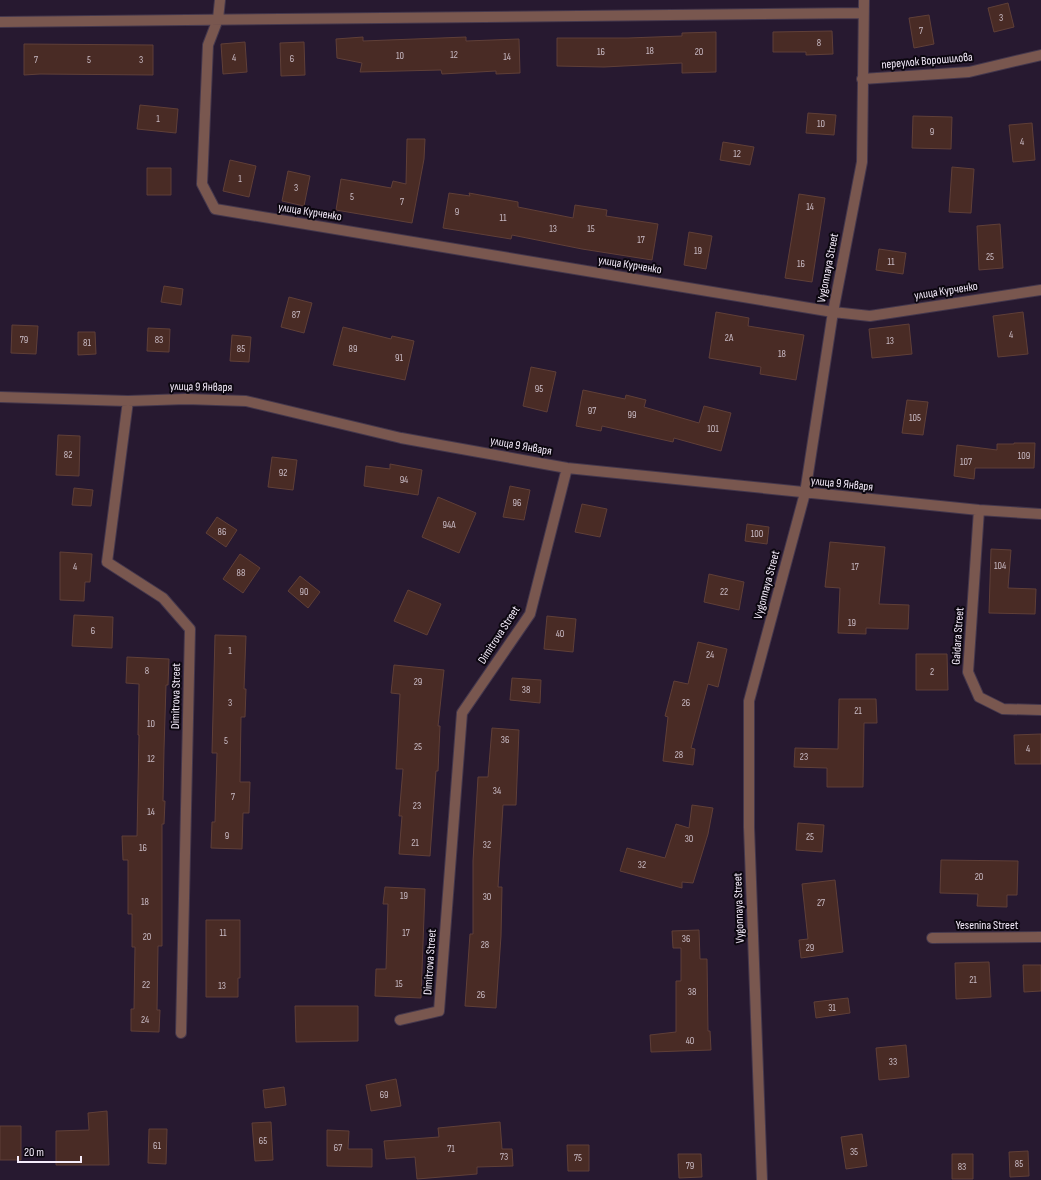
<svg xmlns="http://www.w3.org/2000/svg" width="1041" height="1180" font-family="'Sofia Sans Condensed',sans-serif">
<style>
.building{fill:#492b25;stroke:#5f3f38}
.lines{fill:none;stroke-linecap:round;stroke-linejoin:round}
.street-casing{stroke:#44374c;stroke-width:12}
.street{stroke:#79574f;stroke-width:10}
.labels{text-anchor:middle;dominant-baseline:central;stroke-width:4;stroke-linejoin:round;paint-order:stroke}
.number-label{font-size:10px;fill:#cabcc6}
.street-label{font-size:12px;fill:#f5ecfb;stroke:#0c0710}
</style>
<rect width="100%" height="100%" fill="#271930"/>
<path class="building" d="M1008,3L1014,27L994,32L988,8Z
M929,15L934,44L914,48L909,18Z
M832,31L833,54L806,55V52H773V32Z
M716,32V72L682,73V63L604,67L557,66V38H628L682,36V33Z
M363,37V41L466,37V41L519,39L520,73L496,74V71L442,74L441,70L360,72L362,63L337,58L336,39Z
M245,42L247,72L223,74L221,44Z
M304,42L305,75L281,76L280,43Z
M24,44L153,45V75L40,74L24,75Z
M140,105L178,109L176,133L137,129Z
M808,113L836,115L834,135L806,133Z
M913,116L952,117L951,149L912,148Z
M1032,123L1035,160L1013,162L1009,125Z
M407,139H425L424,159L412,223L336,210L341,179L391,188L393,181L406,184Z
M723,142L754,147L750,165L720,160Z
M230,160L256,166L249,197L223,191Z
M952,167L974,169L971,213L949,212Z
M147,168H171V195H147Z
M288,171L310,176L304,206L282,201Z
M449,193L470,196L469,193L518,202V207L573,218L575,205L607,210L606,216L658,224L652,260L582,249L512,235L511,239L443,228Z
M799,194L825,198L812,282L785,278Z
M1000,224L1003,268L979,270L977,226Z
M689,232L712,236L706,269L684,265Z
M879,249L906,253L903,274L876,270Z
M164,286L183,289L181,305L161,302Z
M289,297L312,303L304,333L281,327Z
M716,312L749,318L748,326L804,335L796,380L760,374L761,367L709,358Z
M1023,312L1028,354L998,357L993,316Z
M909,324L912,354L872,358L869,329Z
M12,325L38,326L36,354L11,353Z
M343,327L391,339L392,336L414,341L405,380L333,365Z
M148,328L170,329L169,352L147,351Z
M78,332H95L96,354L78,355Z
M232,335L251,337L249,362L230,361Z
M531,367L556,372L547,412L523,406Z
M583,390L625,399L626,395L646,400L644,407L699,423L704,406L731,413L721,451L674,438L673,442L602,426L601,431L576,426Z
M907,400L928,402L923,435L902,433Z
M58,435L80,436L79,476L56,475Z
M1014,443H1035L1034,468H975L974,479L954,476L957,445L997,450V444H1014Z
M272,457L297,460L293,490L268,487Z
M390,464L422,470L418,495L364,486L366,466L390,469Z
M510,486L530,490L524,520L503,517Z
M74,488L93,490L91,506L72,505Z
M438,497L476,513L459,553L422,537Z
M582,504L607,509L600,537L575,532Z
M217,517L237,530L226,547L206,533Z
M747,524L769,527L767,544L745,541Z
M830,542L885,547L879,604L909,605L908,629L866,628V634L838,633L840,588L825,587Z
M991,549L1011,550L1008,588L1036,589L1035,614L989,613Z
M60,552L92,554L90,582H85L84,601L60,600Z
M240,554L260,568L243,593L223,579Z
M709,574L744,582L739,610L704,602Z
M300,576L320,592L308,608L288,591Z
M408,590L441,604L427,635L394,621Z
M74,615L113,617L112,648L72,646Z
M547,616L576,619L573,652L544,649Z
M215,635L246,636L244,689H246L245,717H241L240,782H250L249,813H243L242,849L211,848L212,822H215L217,753H212Z
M698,642L727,649L718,687L708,684L691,748L695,749L693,765L663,761L668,717L665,716L674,681L688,684Z
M916,654H947L948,690H916Z
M127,657L169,659L168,685H166L164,749L163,801H165L164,824H162V946H158L157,1010H160L159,1032L131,1031V1009H134L135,947H132V914H128V860H123L122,836H137L139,735H138L139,684L126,683Z
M394,665L444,670L438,726H440L438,771H436L430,856L399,854L402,816H399L403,769H396L400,694L391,693Z
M512,678L541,680L540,703L510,700Z
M839,699H876L877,723H864L863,787H827V768L794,767L795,748L838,749Z
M492,728L519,730L516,805H503L498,887H502L501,936L496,1008L465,1006L470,934H473V861L478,777H488Z
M1041,734V764H1015L1014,735Z
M692,805L713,808L708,834L693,883L682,882V888L620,871L627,848L665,858L676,824L689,828Z
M798,823L824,825L822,852L796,850Z
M941,860L1018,861L1017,895H1007V907L977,906L978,894L940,893Z
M835,880L843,952L801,958L799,940L808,939L802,884Z
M385,887L425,889L421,998L375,996L376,969H386L388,904H383Z
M206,920H240V978H238V997H206Z
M699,930L700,959H707L708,1031H710L711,1050L651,1052L650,1035L676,1032V981H681V948H673L672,931Z
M989,962L991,997L956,999L955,963Z
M1023,965H1041V991L1024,992Z
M848,998L850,1013L816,1018L814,1002Z
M295,1006H358V1041L296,1042Z
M906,1045L909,1077L879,1080L876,1048Z
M396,1079L401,1106L371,1111L366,1085Z
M284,1087L286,1105L265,1108L263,1090Z
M107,1111L109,1165H56V1131L89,1130L88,1113Z
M271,1122L273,1160L255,1161L252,1123Z
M500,1122L502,1149H512L513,1166L477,1167V1174L417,1179L415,1157L386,1159L384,1141L439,1137L438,1128Z
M0,1126H21V1160H0Z
M149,1129H167L166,1164L148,1163Z
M327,1130L349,1131L348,1149H372V1167L327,1166Z
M862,1134L867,1166L846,1169L841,1137Z
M567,1145H589V1171H568Z
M1028,1151L1029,1176L1010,1177L1009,1152Z
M678,1154H701L702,1177L679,1178Z
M952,1154H973V1179H952Z"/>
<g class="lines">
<defs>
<path id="street" d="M220,0L218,19L208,45L202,184L215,209L833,312L870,316L1041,290
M0,22L863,13
M862,79L969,72L1041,55
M0,397L128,401L186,399L246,401L401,438L567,468L979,510L1041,514
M128,401L107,562L163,598L190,629L181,1033
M979,510L968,672L979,697L1003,709L1041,710
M932,938L1041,937
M400,1020L439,1011L462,713L530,614L567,468
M762,1180L749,827V701L805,493L833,312L862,162L864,0"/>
</defs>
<use href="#street" class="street-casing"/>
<use href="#street" class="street"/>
</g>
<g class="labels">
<g class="number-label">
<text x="1001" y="18">3</text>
<text x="921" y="31">7</text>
<text x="819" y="43">8</text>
<text x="650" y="51">18</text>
<text x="601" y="52">16</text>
<text x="699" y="52">20</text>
<text x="454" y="55">12</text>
<text x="400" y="56">10</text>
<text x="507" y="57">14</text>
<text x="234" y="58">4</text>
<text x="292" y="59">6</text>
<text x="36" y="60">7</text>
<text x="89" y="60">5</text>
<text x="141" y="60">3</text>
<text x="158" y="119">1</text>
<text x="821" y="124">10</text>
<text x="932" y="132">9</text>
<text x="1022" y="142">4</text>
<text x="737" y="154">12</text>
<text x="240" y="179">1</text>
<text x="296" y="188">3</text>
<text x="352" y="197">5</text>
<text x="402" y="202">7</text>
<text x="810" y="207">14</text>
<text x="457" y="212">9</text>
<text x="503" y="218">11</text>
<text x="553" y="229">13</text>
<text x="591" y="229">15</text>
<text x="641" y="240">17</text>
<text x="698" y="251">19</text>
<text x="990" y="257">25</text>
<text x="891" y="262">11</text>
<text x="801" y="264">16</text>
<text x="296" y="315">87</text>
<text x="1011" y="335">4</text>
<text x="729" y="338">2А</text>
<text x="24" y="340">79</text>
<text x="159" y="340">83</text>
<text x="890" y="341">13</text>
<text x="87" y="343">81</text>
<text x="241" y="349">85</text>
<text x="353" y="349">89</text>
<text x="782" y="354">18</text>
<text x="399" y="358">91</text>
<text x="539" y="389">95</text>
<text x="592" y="411">97</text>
<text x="632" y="415">99</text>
<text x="915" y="418">105</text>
<text x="713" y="429">101</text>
<text x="68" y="455">82</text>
<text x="1024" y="456">109</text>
<text x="966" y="462">107</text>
<text x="283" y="473">92</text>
<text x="404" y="480">94</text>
<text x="517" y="503">96</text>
<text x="449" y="525">94А</text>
<text x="222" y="532">86</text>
<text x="757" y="534">100</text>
<text x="1000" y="566">104</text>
<text x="75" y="567">4</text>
<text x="855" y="567">17</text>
<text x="241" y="573">88</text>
<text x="304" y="592">90</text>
<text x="724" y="592">22</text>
<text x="852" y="623">19</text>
<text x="93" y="631">6</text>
<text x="560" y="634">40</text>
<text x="230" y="651">1</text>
<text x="710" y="655">24</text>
<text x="147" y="671">8</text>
<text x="932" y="672">2</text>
<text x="418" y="682">29</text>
<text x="526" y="690">38</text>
<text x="230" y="703">3</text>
<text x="686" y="703">26</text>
<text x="858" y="711">21</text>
<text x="151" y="724">10</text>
<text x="505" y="740">36</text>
<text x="226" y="741">5</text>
<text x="418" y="747">25</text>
<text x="1028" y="749">4</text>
<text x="679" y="755">28</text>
<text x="804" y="757">23</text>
<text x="151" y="759">12</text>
<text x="497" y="791">34</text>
<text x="233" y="797">7</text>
<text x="417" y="806">23</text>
<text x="151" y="812">14</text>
<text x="227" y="836">9</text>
<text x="810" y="837">25</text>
<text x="689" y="839">30</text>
<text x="415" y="843">21</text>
<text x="487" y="845">32</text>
<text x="143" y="848">16</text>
<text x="642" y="865">32</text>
<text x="979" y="877">20</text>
<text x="404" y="896">19</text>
<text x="487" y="897">30</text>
<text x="145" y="902">18</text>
<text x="821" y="903">27</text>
<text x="223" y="933">11</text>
<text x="406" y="933">17</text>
<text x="147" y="937">20</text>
<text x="686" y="939">36</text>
<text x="485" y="945">28</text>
<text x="810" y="948">29</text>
<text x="973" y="980">21</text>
<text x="399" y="984">15</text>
<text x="146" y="985">22</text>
<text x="222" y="986">13</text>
<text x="692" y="992">38</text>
<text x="481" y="995">26</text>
<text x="832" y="1008">31</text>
<text x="145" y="1020">24</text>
<text x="690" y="1041">40</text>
<text x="893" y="1062">33</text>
<text x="384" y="1095">69</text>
<text x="263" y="1141">65</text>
<text x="157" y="1146">61</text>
<text x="338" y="1148">67</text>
<text x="451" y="1149">71</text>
<text x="854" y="1152">35</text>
<text x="504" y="1157">73</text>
<text x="578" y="1158">75</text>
<text x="1019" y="1164">85</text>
<text x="690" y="1166">79</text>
<text x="962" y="1167">83</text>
</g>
<g class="street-label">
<text transform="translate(927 61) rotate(-5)">переулок Ворошилова</text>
<text transform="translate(310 212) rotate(9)">улица Курченко</text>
<text transform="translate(630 265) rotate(9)">улица Курченко</text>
<text transform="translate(828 268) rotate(-79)">Vygonnaya Street</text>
<text transform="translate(946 291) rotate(-9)">улица Курченко</text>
<text transform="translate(201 387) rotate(1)">улица 9 Января</text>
<text transform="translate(521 446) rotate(10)">улица 9 Января</text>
<text transform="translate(842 484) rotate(6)">улица 9 Января</text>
<text transform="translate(767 585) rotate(-75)">Vygonnaya Street</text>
<text transform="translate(499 635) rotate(-57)">Dimitrova Street</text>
<text transform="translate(958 636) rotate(-86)">Gaidara Street</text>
<text transform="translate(176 696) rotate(-89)">Dimitrova Street</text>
<text transform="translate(739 908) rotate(-92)">Vygonnaya Street</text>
<text x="987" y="925">Yesenina Street</text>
<text transform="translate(430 962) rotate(-86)">Dimitrova Street</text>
</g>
</g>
<path d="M18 1156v6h63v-6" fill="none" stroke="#f5ecfb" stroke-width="2"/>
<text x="24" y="1156" font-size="12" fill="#f5ecfb" stroke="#0c0710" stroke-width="3" paint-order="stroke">20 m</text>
</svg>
